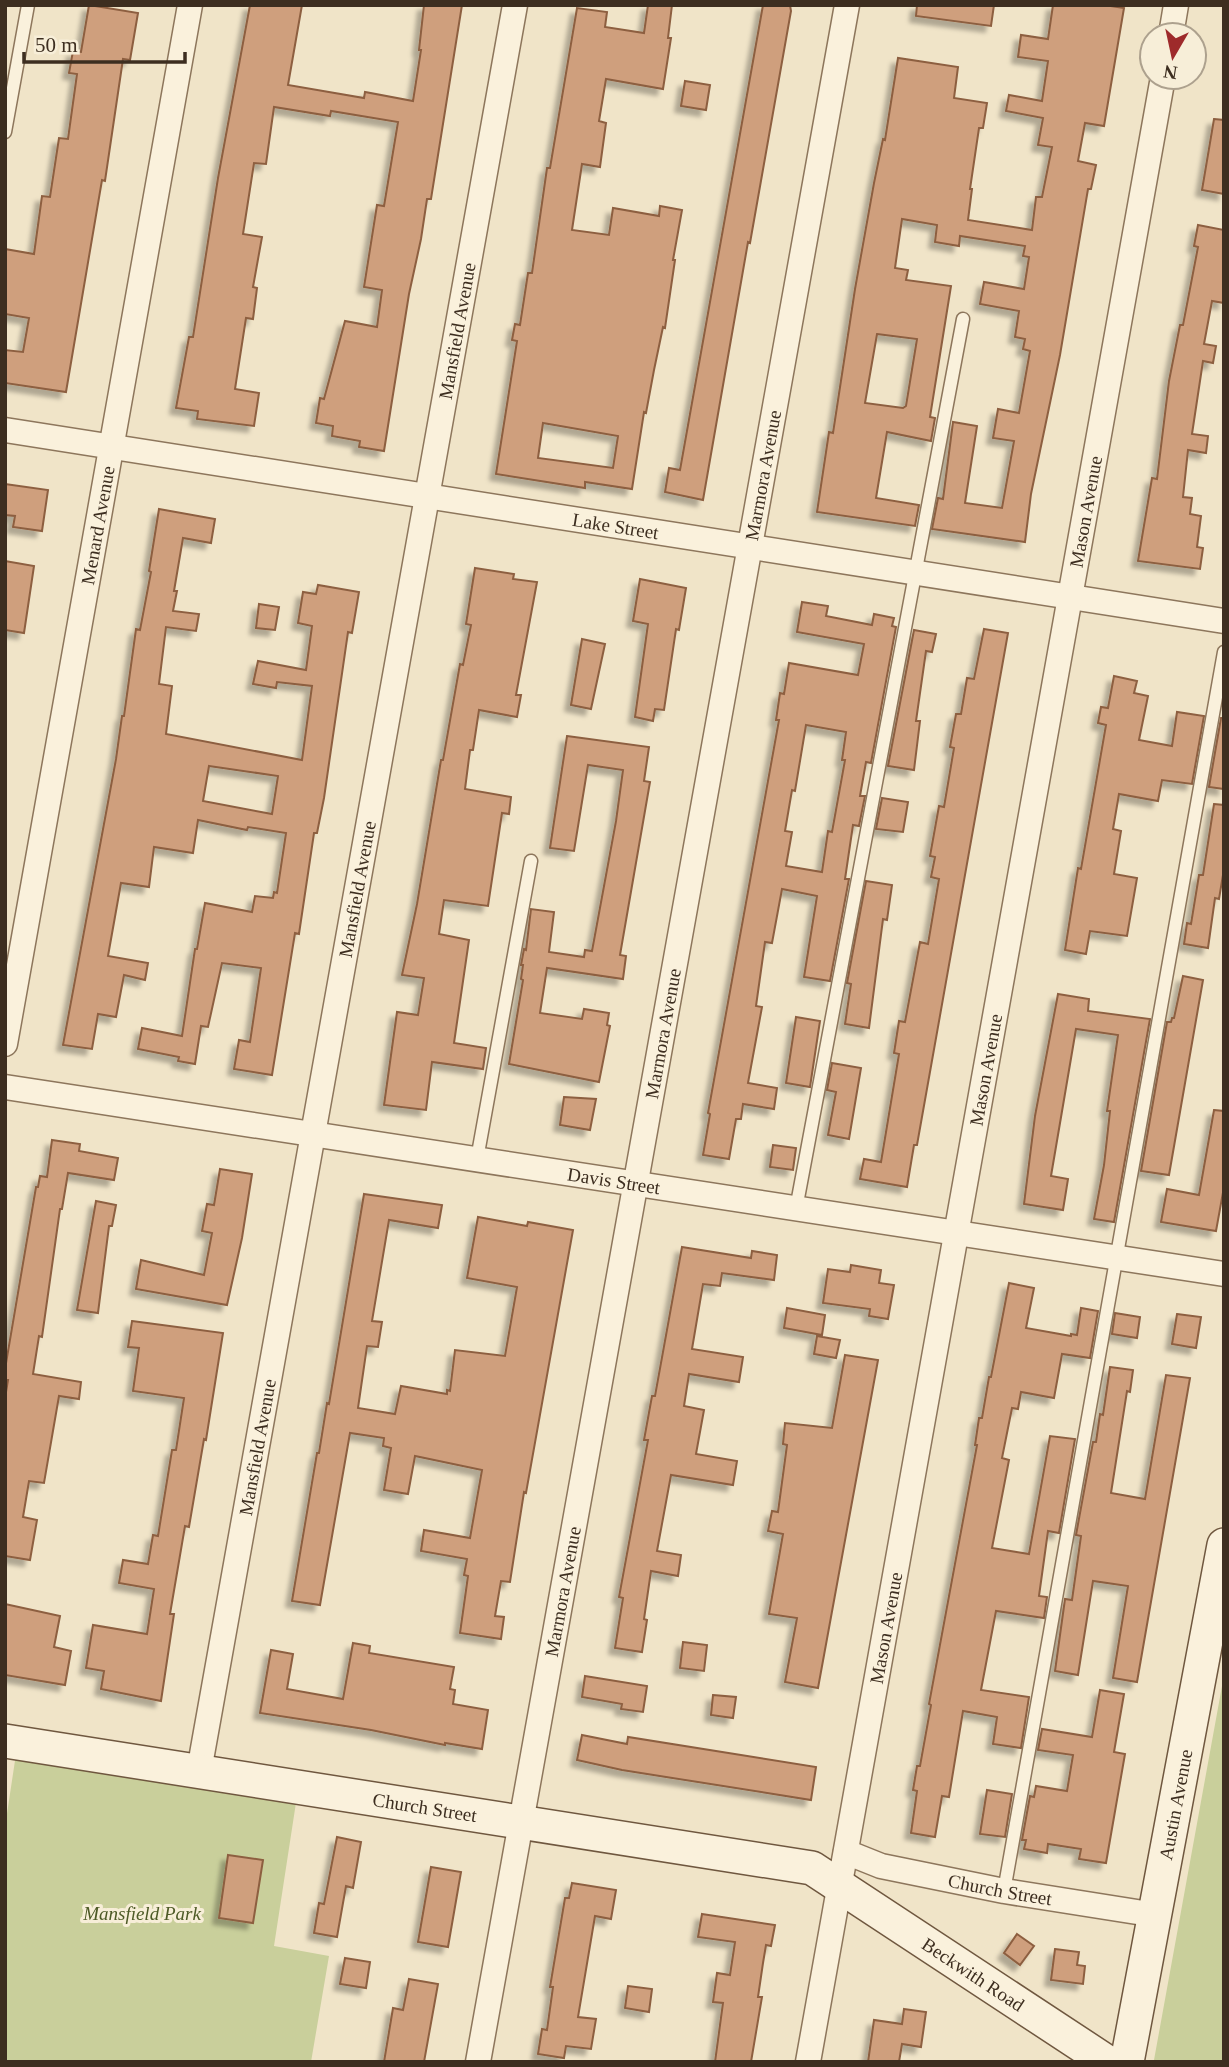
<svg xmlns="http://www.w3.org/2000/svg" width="1229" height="2067" font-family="'Times New Roman',serif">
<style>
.green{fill:#c9cf9b}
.building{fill:#cf9f7d;stroke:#8d5f41;stroke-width:2;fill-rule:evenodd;filter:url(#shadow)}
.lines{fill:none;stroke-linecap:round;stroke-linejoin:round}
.lane-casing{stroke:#8d765c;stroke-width:15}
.street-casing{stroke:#8d765c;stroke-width:27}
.secondary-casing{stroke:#6f573f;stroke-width:36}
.lane{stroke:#faf1dc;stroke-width:12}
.street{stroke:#faf1dc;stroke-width:24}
.secondary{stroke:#faf1dc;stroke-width:33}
.labels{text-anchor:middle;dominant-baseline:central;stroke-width:6;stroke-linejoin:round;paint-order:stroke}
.street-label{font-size:19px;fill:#3d2e20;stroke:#f7eed8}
.park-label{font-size:19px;font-style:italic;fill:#4d5a26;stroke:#f7eed8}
</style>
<defs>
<filter id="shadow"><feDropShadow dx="-6" dy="6" stdDeviation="2" flood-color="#0004"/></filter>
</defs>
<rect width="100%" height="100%" fill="#f0e4c8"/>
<path class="green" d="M1224,1675V2062H1155L1154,2060Z
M16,1754L297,1796L274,1946L329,1956L311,2062H5V1827Z"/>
<path class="building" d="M89,5L138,13L130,60L123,59L105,181L102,180L66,392L5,383V350L23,352L29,318L5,314V249L34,254L42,196L50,197L59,138L68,139L77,74L69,73L73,51L81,52Z
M250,5H302L288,85L364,98L365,92L413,101L421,50H419L424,5H462L431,199H427L421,239L409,294L384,451L359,447L360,441L332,436L333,426L316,423L320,398L324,399L345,321L377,327L382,290L364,287L377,205L384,206L398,122L331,111L330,116L274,107L266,164L254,163L243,234L262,237L253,287L257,288L253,319L246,318L235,389L259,393L254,426L197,419L198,411L176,408L189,337H193L218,178Z
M648,5H672L668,38H671L663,89L606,79L599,121L606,123L600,167L582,164L572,230L609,235L613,208L659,216L660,206L682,210L673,260H675L665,328L663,327L654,370L646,413L644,412L632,489L585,482V488L496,474L517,341L512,340L515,324L520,325L528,273H532L547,168H550L577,8L607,12L605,27L644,33ZM543,423L618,436L613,468L538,458Z
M763,5H790L791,11L750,243L748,242L703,500L665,492L669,468L680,470Z
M917,5H994L991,26L916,16Z
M1053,5H1104L1124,8L1104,126L1085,123L1078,161L1096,165L1091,189H1088L1060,355L1031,494L1025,542L932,529L938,498L943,499L953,422L977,426L965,503L1002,508L1014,441L993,438L998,409L1019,413L1030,351L1023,349L1025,339L1015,337L1019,311L980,304L984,282L1024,289L1029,257L1023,256L1025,246L960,236L959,246L935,242L937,225L902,219L895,268L908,270L906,280L951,286L930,417L935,418L931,441L887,432L876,498L919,505L915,526L817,512L829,432L833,433L855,289L874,183L883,139L885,140L898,58L958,67L954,98L987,103L983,128H979L970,189H972L968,220L1032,230L1036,197H1042L1052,147L1038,145L1043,118L1006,111L1009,95L1042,101L1048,61L1018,57L1021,35L1048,39ZM877,334L917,339L906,406L903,408L865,403Z
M685,81L710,85L706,110L681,106Z
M1214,119L1224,120V194L1202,190Z
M1198,225L1224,230V303L1212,301L1204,344L1216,346L1213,363L1203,361L1192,434L1208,436L1206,453L1188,450L1183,497L1192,498L1190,514L1201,516L1197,547L1203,548L1200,569L1138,561L1152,478L1157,479L1169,381L1180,325H1183L1198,247L1194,246Z
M5,484L48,490L42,531L13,527L15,516L5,515Z
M159,509L215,519L211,543L183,538L174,591H177L173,611L199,614L196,631L166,627L159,684L172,686L166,734L302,760L312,686L277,682L276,688L253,684L258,661L306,670L312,626L298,623L303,592L316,594L318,585L359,592L352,633L348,632L324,798L317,833H314L299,934L295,933L272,1075L234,1069L239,1040L250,1042L261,968L222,963L208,1027L201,1026L195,1064L178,1061L179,1057L138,1049L142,1028L182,1036L195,949H197L205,903L252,912L255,896L273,898L274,892L277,893L286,833L248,827L247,830L198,820L193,853L154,847L149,887L121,883L108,956L148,963L145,980L124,975L116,1017L98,1014L92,1049L63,1045L116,759L122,716H124L136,629L140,630L151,572L149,571ZM209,766L278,776L272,814L203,801Z
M5,561L34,566L24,633L5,630Z
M475,568L514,574L513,579L537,582L516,695H521L517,717L479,710L473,750H470L465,789L511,797L509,814L502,813L488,906L444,900L439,934L469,940L454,1043L486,1048L483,1069L432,1062L426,1110L384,1105L397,1012L418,1015L424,978L402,975L417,904L441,760H443L460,664L463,665L471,625L466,624Z
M640,579L686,588L679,630L676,629L664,710L655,709L653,721L635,717L648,624L633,621Z
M802,602L828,606L826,616L872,625L874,614L894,618L892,626L896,627L871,763L866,762L860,796H865L859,826L853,825L845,879H849L830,981L804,977L817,896L782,889L772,943L765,942L756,1006L762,1007L748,1083L777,1088L774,1109L743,1104L741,1119H736L729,1159L703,1155L710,1114L708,1113L779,720H776L780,693L784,694L789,663L858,675L864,644L797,632ZM806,725L846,732L842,760H845L832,832L828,831L822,872L786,866L792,832L785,831L792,790L795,791Z
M259,604L279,607L275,630L256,628Z
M984,629L1008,633L917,1145H914L907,1187L860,1179L864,1159L881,1162L899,1054L894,1053L899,1021L905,1022L920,942L928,944L939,879L931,877L935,857L930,856L939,806L944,807L954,748L950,747L956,714H961L967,678L974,679Z
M914,630L936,634L932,652L926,651L916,721H920L914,770L888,766Z
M582,639L605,644L591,709L571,705Z
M1114,676L1137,681L1134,693L1148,696L1139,740L1172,746L1177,712L1204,716L1192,784L1162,780L1158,801L1119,794L1113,829L1121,831L1114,874L1137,878L1127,936L1090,931L1086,954L1065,950L1078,868L1081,869L1106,725L1098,723L1101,707L1108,708Z
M1221,718H1224V789L1209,787Z
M567,736L649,747L644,781L650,782L620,955L626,956L623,979L547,968L540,1013L582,1019L584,1009L609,1013L607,1025L610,1026L599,1082L509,1064L523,980L521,979L523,965H521L524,949L526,950L531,909L554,912L549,952L584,957L585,950L592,951L616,821L623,770L588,765L574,851L550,848Z
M882,798L908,802L903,832L876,829Z
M1214,804L1224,805V869L1219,899L1215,898L1208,948L1184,944L1187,923L1191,924L1199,875H1203Z
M866,881L892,885L887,920L883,919L869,1028L845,1024L851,984L847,983Z
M1183,976L1203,980L1169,1175L1141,1171L1167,1022H1171L1172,1018H1174Z
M1058,994L1089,999L1088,1011L1150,1019L1114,1222L1094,1219L1104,1165L1110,1111H1107L1118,1035L1076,1029L1051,1176L1068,1179L1063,1210L1024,1204L1035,1116Z
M796,1017L820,1021L810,1087L786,1083Z
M832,1063L861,1068L849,1139L828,1135L836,1092L827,1090Z
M564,1097L596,1099L590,1130L560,1125Z
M1214,1110L1224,1111V1187L1216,1231L1161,1222L1167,1189L1199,1195Z
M52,1140L80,1144L79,1151L118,1158L114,1180L68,1173L62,1209H60L42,1337L39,1336L33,1374L81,1382L79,1399L59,1396L44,1483L29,1481L23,1517L37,1520L30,1560L5,1556V1398L8,1380H5V1369L36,1187H38L40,1176L47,1177Z
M773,1145L796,1148L793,1170L770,1167Z
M220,1169L252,1174L242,1238L227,1305L136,1289L141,1260L204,1275L212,1233L202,1231L207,1204L214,1205Z
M364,1194L442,1205L438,1228L389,1220L372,1321L382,1322L378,1347L367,1346L358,1408L395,1414L401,1386L447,1394V1390L450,1391L455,1350L505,1356L517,1287L467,1278L478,1217L527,1226L528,1222L573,1230L526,1493L524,1492L510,1582L501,1581L495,1616L504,1617L501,1639L460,1633L468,1576L464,1575L467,1559L421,1551L424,1530L470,1538L482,1470L415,1456L408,1494L384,1490L391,1448L383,1446L384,1438L350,1433L320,1605L292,1601L317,1453H319L327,1403L329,1404Z
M96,1201L116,1205L112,1226H109L98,1313L77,1310Z
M682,1247L751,1258L752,1251L777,1255L774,1280L722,1273L720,1286L703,1284L692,1349L743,1357L739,1382L689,1374L684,1406L704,1410L696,1454L737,1461L733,1485L671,1475L657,1551L681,1555L678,1576L651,1571L644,1619L647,1620L642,1652L615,1648L623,1598L619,1597L648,1440H644L652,1396H655Z
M851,1265L881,1270L879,1283L894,1285L888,1319L869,1316L870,1309L823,1303L828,1269L850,1272Z
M1009,1283L1034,1288L1026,1328L1071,1336V1334L1077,1335L1081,1308L1098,1311L1090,1358L1062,1354L1054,1398L1021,1392L1018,1409L1012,1408L1002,1458L1009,1460L992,1548L1029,1554L1050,1436L1075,1439L1059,1533L1048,1531L1039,1596L1047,1597L1044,1618L996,1611L981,1690L1029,1697L1021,1748L993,1744L997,1717L963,1711L949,1797L942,1796L935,1837L911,1833L917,1791L913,1790L917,1766H920L931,1705L929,1704L977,1445H975L979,1418H982L989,1377H991Z
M787,1308L825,1315L822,1335L784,1328Z
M1115,1313L1140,1317L1137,1338L1112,1334Z
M1177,1314L1201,1317L1196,1348L1172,1344Z
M132,1321L223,1333L206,1440L204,1439L189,1527L185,1526L170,1614H174L161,1701L101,1689L104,1671L86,1668L93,1625L147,1634L154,1589L119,1583L123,1560L148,1564L153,1535L158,1536L172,1450H176L184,1398L133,1391L139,1348L128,1347Z
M817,1336L840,1340L836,1358L814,1354Z
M845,1355L878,1360L818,1688L785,1682L797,1618L769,1614L783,1534L768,1531L772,1511L778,1512L787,1445L783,1444L785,1423L832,1428Z
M1110,1367L1133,1370L1130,1392L1127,1391L1111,1493L1145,1499L1166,1375L1190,1378L1137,1682L1113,1678L1128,1586L1093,1581L1078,1675L1055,1671L1065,1599L1072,1600L1081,1536L1076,1535L1093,1442H1096L1100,1414L1103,1415Z
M5,1604L60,1616L54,1647L71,1651L65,1685L5,1675Z
M683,1642L707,1645L704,1671L680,1668Z
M353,1643L370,1646L369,1653L454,1667L450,1689L455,1690L453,1704L488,1710L482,1749L445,1743V1745L371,1730L260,1713L271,1650L293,1654L287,1689L343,1699Z
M585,1676L647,1686L643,1712L621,1709L622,1704L582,1697Z
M1100,1690L1124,1694L1114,1752L1125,1754L1106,1863L1079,1859L1081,1849L1048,1844L1047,1853L1024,1849L1026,1840H1022L1030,1796L1034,1797L1036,1786L1067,1791L1073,1755L1038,1750L1042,1729L1092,1737Z
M713,1695L736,1697L733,1718L711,1715Z
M582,1735L627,1744L628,1737L816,1767L811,1800L622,1770L577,1760Z
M987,1790L1012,1794L1005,1837L980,1834Z
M337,1837L361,1842L353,1888L346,1886L337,1937L314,1933L319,1903L324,1904Z
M228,1855L263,1860L253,1923L219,1918Z
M431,1867L461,1872L448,1947L418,1942Z
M572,1883L616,1890L611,1919L595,1916L578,2017L596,2019L591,2049L566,2046L564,2058L538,2054L542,2029L547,2030L553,1987H550L565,1898H569Z
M702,1914L775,1925L771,1946L766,1945L763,1963L758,1997H762L751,2062H715L723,2003L713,2002L717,1973L730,1975L735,1942L698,1937Z
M1017,1934L1034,1946L1020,1965L1004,1953Z
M1055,1949L1079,1952L1077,1965L1085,1966L1083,1984L1051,1980Z
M345,1958L370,1962L366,1988L340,1984Z
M409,1979L438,1984L424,2062H384L393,2008L403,2010Z
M628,1986L652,1989L649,2012L625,2008Z
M904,2009L926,2012L921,2047L902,2044L899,2062H868L874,2020L902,2024Z"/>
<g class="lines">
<defs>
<path id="lane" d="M5,132L28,5
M477,1159L531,861
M796,1209L963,319
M1004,1891L1224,652"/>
<g id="street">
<path d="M1171,35L1176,5"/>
<path id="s1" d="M5,430L1224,621"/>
<path id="s2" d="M5,1044L190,5"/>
<path id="s3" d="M5,1087L1224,1274"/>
<path id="s4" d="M199,1771L515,5"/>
<path id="s5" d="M846,1852L881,1866L1004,1891L1156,1915"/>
<path id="s6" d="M478,2062L847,5"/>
<path id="s7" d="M808,2062L1163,77"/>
</g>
<g id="secondary">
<path id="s8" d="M5,1741L812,1868L1107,2062"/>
<path id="s9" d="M1127,2062L1224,1545"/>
</g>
</defs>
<use href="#lane" class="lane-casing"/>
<use href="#street" class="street-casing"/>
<use href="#secondary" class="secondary-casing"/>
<use href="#lane" class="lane"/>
<use href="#street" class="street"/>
<use href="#secondary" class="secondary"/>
</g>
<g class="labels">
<g class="street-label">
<text stroke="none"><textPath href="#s4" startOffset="1463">Mansfield Avenue</textPath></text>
<text stroke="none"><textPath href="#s6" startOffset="1612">Marmora Avenue</textPath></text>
<text stroke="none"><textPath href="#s7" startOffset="1575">Mason Avenue</textPath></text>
<text stroke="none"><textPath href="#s2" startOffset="527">Menard Avenue</textPath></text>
<text stroke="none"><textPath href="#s1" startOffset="618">Lake Street</textPath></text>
<text stroke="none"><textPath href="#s4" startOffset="896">Mansfield Avenue</textPath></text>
<text stroke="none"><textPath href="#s6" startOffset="1045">Marmora Avenue</textPath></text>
<text stroke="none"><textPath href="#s7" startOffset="1008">Mason Avenue</textPath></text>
<text stroke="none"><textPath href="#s3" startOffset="616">Davis Street</textPath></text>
<text stroke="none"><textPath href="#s4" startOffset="329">Mansfield Avenue</textPath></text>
<text stroke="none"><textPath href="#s6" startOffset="478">Marmora Avenue</textPath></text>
<text stroke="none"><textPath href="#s7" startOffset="441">Mason Avenue</textPath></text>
<text stroke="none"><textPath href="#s9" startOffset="262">Austin Avenue</textPath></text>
<text stroke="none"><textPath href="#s8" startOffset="425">Church Street</textPath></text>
<text stroke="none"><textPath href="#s5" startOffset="159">Church Street</textPath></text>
<text stroke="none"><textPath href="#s8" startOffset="1010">Beckwith Road</textPath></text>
</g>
<g class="park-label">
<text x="142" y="1913">Mansfield Park</text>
</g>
</g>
<rect width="1229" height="2067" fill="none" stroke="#3d2e20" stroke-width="14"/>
<g transform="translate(1173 56) rotate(189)"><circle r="33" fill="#f7eed8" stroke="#ada18e" stroke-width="2"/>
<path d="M0-5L12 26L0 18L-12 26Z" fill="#9e2a2b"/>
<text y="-10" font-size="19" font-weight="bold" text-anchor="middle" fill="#3d2e20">N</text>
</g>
<path d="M24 52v10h161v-10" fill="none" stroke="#3d2e20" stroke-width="3.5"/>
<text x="35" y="52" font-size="21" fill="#3d2e20" stroke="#f7eed8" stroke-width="5" paint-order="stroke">50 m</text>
</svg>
